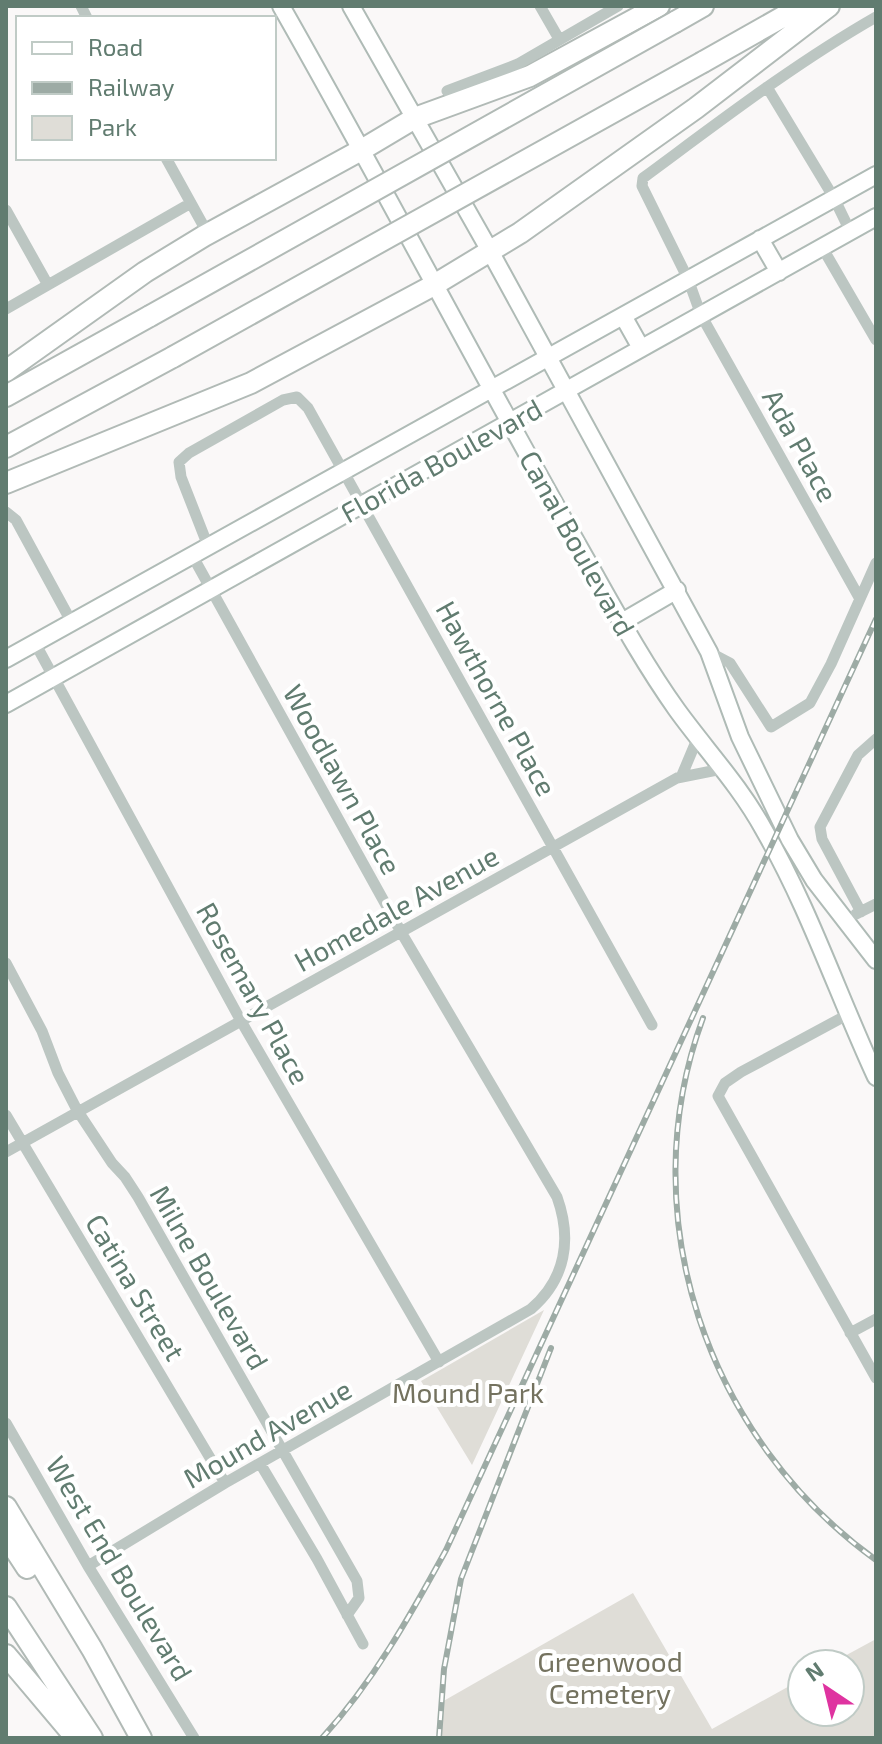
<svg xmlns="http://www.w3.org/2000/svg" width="882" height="1744" font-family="'Exo 2',sans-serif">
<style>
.green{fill:#dfddd7}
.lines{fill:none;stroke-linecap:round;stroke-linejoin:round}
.secondary-casing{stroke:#afbbb6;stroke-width:20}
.highway-casing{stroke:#b1bab6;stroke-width:24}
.street{stroke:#bcc6c2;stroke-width:11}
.secondary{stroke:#fff;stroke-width:16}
.highway{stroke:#fff;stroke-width:20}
.rail-casing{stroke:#9daba5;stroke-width:6}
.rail{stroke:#fff;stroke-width:3;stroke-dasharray:9;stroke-linecap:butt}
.highway-bridge-casing{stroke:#b1bab6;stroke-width:24;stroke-linecap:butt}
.highway-bridge{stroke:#fff;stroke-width:20}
.labels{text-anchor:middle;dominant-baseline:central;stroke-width:8;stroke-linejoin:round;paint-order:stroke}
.street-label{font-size:28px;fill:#617c70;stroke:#fff}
.park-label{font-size:28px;fill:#74725f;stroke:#fff}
</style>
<rect width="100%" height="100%" fill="#faf8f8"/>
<path class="green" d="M544,1310L472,1465L421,1381Z
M633,1593L712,1729L802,1679V1712H850V1664H830L876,1639V1738H439L440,1703Z"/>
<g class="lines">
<defs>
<path id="secondary" d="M281,6C387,192 485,382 591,568C618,616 645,665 677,710C706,750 740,786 764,830C809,908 838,995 876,1077
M351,6L490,251L709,652L740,737L790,840L814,880L876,960
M760,239L779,272
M623,316L641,348
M622,622L677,590
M6,659L876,175
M6,704L876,217"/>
<path id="highway" d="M675,22L703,6
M703,62L802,6
M6,371L145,272L204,236L363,149L415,118L530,76L659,6
M6,396L150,316
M6,447L173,357
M6,483L251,383L434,285L520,233L696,108L829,6
M6,1507L92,1649L141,1738
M6,1536L27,1568
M6,1607L92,1738
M6,1655L76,1738"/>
</defs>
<use href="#secondary" class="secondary-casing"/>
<use href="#highway" class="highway-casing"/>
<path class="street" d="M81,6L87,18
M540,6L559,39
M767,87L834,198L850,231
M447,91L518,64L618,6
M166,158L208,234
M6,210L48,285
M822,247L876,340
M6,309L191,203
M6,512L16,520L72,623
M208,546L181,477L179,462L189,453L283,400L297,397L308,408L652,1025
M860,599L701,315L688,279L642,186L643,178C719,122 794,64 876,17
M35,643L241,1021L439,1362
M709,652L730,663L771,727L810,703L831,664L876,563
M682,775L698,737
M861,912L822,839L820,827L858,755L876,739
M856,914L876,904
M6,963L42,1031L58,1073L77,1110L112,1163L125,1177L138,1197L357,1581L359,1598L347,1615
M847,1015L741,1072L725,1083L718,1096L876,1378
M6,1115L225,1483
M6,1152L677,778L722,769
M850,1333L876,1319
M6,1423L88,1566L194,1738
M261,1465L317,1559L363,1644
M88,1566L225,1483L531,1309C566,1279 572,1239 557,1197L401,932L192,555"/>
<use href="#secondary" class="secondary"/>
<use href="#highway" class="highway"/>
<defs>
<path id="rail" d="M703,1018C630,1216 707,1438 876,1560
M322,1738C373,1682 410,1616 446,1550L876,619
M439,1738L444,1669L461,1579L551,1348"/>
</defs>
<use href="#rail" class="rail-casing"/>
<use href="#rail" class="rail"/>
<defs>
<path id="highway-bridge" d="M150,316L675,22
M173,357L703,62"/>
</defs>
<use href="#highway-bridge" class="highway-bridge-casing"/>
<use href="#highway-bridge" class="highway-bridge"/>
</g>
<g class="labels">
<g class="street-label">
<text transform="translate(801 445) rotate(61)">Ada Place</text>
<text transform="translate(441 460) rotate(-29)">Florida Boulevard</text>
<text transform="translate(578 543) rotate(61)">Canal Boulevard</text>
<text transform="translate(497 698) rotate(61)">Hawthorne Place</text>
<text transform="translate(343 779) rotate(61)">Woodlawn Place</text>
<text transform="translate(396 908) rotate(-29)">Homedale Avenue</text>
<text transform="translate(254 993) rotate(61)">Rosemary Place</text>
<text transform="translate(210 1277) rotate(60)">Milne Boulevard</text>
<text transform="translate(136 1287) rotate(59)">Catina Street</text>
<text transform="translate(267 1433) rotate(-30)">Mound Avenue</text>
<text transform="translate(120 1568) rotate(59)">West End Boulevard</text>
</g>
<g class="park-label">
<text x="468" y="1392">Mound Park</text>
<text x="610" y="1661">Greenwood<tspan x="610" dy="32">Cemetery</tspan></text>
</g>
</g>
<rect width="882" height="1744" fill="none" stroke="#617c70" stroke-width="16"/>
<rect x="16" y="16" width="260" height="144" fill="#ffffff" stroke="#c0cbc6" stroke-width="2"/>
<rect x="32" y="42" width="40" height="12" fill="#ffffff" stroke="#c0cbc6" stroke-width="2"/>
<text x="88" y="56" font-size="24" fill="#617c70">Road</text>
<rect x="32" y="82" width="40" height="12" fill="#9daba5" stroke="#c0cbc6" stroke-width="2"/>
<text x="88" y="96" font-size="24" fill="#617c70">Railway</text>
<rect x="32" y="116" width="40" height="24" fill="#dfddd7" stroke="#c0cbc6" stroke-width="2"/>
<text x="88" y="136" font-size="24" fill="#617c70">Park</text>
<g transform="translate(826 1688) rotate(325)"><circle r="38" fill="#ffffff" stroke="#c0cbc6" stroke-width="2"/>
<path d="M0-6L14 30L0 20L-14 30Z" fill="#df33a0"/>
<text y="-12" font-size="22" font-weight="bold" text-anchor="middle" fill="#617c70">N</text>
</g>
</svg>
